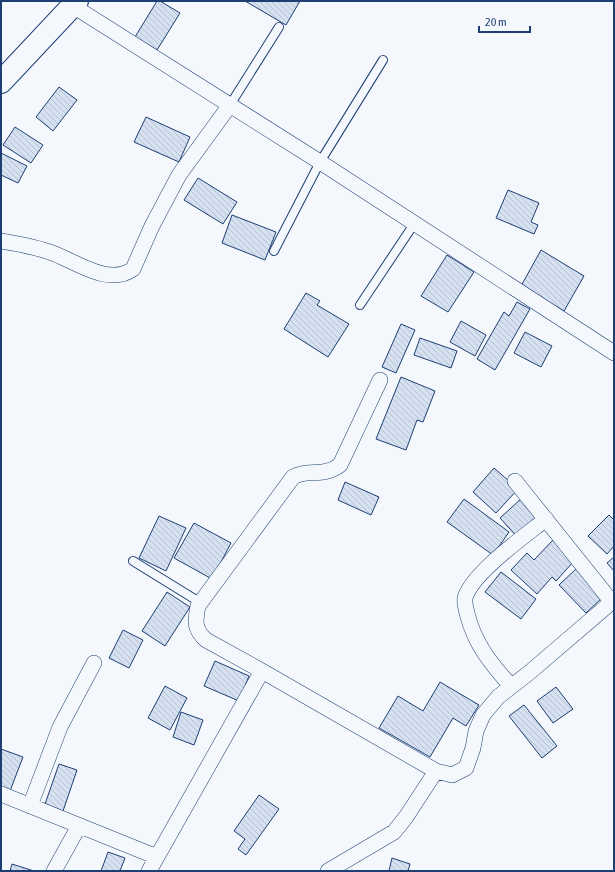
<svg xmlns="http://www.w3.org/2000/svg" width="615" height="872" font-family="'Asap Condensed',sans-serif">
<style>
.building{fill:url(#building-back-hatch);stroke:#1d3f73}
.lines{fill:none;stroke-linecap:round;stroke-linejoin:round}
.lane-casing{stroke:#1d3f73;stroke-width:10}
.street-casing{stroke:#1d3f73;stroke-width:16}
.secondary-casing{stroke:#1d3f73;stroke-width:24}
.lane{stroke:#f4f7fb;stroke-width:8}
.street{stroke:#f4f7fb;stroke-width:15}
.secondary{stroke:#f4f7fb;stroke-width:22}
</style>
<defs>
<pattern id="building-back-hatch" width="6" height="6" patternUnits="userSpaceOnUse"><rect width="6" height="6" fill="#d5e0f0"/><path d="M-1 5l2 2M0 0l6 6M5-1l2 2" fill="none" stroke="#b6c1d1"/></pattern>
</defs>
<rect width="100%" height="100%" fill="#f4f7fb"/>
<path class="building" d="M157,1H160L180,13L157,50L135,37Z
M245,1H300L286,25Z
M59,87L77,100L53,131L36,117Z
M146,117L190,137L179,162L134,142Z
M15,127L43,145L31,163L3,145Z
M1,153L27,166L18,183L1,175Z
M198,178L237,202L223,224L184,200Z
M508,190L539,203L531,222L538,225L534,234L496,218Z
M232,215L276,232L265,260L222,243Z
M541,250L584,276L564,311L521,286Z
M447,255L474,272L448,312L421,296Z
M306,293L320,301L317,305L349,324L328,357L284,329Z
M517,302L530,309L495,370L477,359L504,312L509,316Z
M461,321L486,335L475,356L450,342Z
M401,324L415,330L396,373L382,367Z
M525,332L552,346L541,367L514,353Z
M420,338L457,351L451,368L414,355Z
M401,377L435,391L423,422L417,420L406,450L376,439Z
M494,468L518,489L496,513L473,492Z
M345,482L379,497L371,515L338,500Z
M522,498L540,518L518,538L500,518Z
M464,499L509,532L493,555L447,522Z
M609,515L614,520V546L607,554L588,536Z
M159,516L186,528L166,571L139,558Z
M194,523L231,543L212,579L174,558Z
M553,540L575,560L556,581L552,577L537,594L511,570L527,553L534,560Z
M614,557V571L607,563Z
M576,569L603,597L586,613L559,585Z
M501,572L536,599L521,619L485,592Z
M167,592L190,607L165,646L142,631Z
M123,630L143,640L129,668L109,658Z
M215,661L249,676L239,701L204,686Z
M440,682L479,705L466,726L453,718L430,757L379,728L398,696L423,711Z
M165,686L187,698L170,730L148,718Z
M556,687L573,709L553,723L537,701Z
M524,705L557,746L542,758L509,716Z
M181,712L203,720L194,745L173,737Z
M1,749L23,757L10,791L1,787Z
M59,764L77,770L63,811L45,804Z
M259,795L279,809L246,855L238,849L245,839L234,831Z
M108,852L125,858L120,871H101Z
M392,858L410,864L408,871H389Z
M12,864L34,871H10Z"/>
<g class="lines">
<defs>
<path id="lane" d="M230,105L279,27
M274,251L320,162L383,60
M360,305L414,224
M133,561L201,603"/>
<path id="street" d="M73,6L320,162L614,353
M1,241C20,244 37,247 55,254C78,263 109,286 133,269L152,226L179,175L230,105
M380,380L340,465C322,478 310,468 293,477L198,606C195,622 194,629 206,640L262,671L436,771L452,775L466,768L473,748L476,731L483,715L498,697L530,672L614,600
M515,481L612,602
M511,686C491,664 474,643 467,613C466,608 464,603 465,598C472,573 525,536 546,519
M1,794L157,857
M30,806L60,727L94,663
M54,871L79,826
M149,871L262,671
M328,871L394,832L406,817L436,771"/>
<path id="secondary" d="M1,82L77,1"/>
</defs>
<use href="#lane" class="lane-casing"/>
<use href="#street" class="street-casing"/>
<use href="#secondary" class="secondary-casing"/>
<use href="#lane" class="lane"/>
<use href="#street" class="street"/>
<use href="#secondary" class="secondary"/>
</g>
<rect width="615" height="872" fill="none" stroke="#1d3f73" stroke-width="4"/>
<path d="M479 26v6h51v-6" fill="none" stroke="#1d3f73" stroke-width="2"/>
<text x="485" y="26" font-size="12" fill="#1d3f73" stroke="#f4f7fb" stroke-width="3" paint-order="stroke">20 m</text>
</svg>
